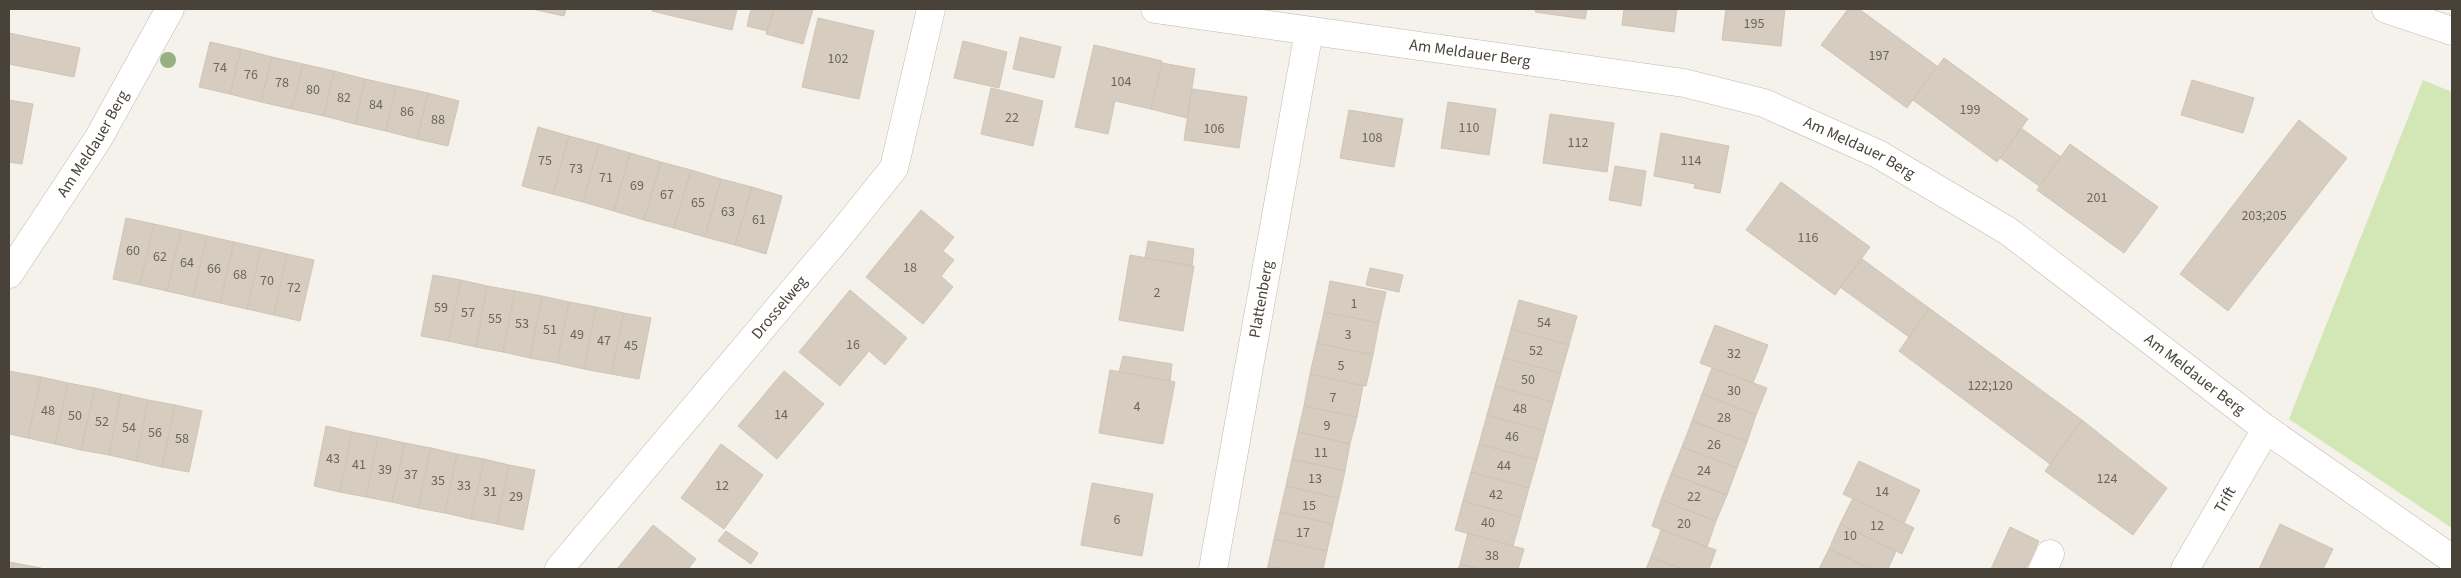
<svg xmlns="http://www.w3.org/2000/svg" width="2461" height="578" font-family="'Source Sans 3',sans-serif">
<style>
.green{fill:#d2e7b5}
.building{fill:#d6cdc0;stroke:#d1c4b4}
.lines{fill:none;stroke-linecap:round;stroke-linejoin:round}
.minor-casing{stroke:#c0b9ad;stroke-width:29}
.minor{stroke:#fff;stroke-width:28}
.tree{fill:#98af82}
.labels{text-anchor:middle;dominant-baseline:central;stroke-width:4.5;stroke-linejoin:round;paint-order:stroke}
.number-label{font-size:14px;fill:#6c655b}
.street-label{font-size:16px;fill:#494239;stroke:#fff}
</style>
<rect width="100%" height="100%" fill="#f5f1eb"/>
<path class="green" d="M2423,80L2452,92V528L2289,419Z"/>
<path class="building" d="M532,9H566L564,16Z
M653,9H737L732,30L652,11Z
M751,9H774L767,31L747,26Z
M774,9H813L803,44L766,34Z
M1536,9H1587L1585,19L1535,12Z
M1624,9H1677L1674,32L1622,25Z
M1726,9H1785L1781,46L1722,40Z
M1848,9H1859L1937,66L1907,108L1821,45Z
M818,18L874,31L859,99L802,87Z
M9,33L80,48L74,77L9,64Z
M1020,37L1061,47L1054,78L1013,69Z
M963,41L1007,52L999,88L954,78Z
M210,42L241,49L230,94L199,87Z
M1094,45L1162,61L1151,109L1115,101L1108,134L1075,127Z
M241,49L272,57L261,102L230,94Z
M272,57L303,64L292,109L261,102Z
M1944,58L2028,119L1997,162L1913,100Z
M1162,63L1195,69L1187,118L1151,109Z
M303,64L334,71L324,116L292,109Z
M334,71L365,79L355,124L324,116Z
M365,79L396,86L386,131L355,124Z
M2192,80L2254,98L2243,133L2181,115Z
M396,86L428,93L417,139L386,131Z
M991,88L1043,101L1033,146L981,134Z
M1192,89L1247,97L1239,148L1184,140Z
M428,93L459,101L448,146L417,139Z
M9,100L33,104L22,164L9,162Z
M1448,102L1496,109L1489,155L1441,148Z
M1349,110L1403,119L1394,167L1340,158Z
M1550,114L1614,123L1607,172L1543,163Z
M2299,120L2347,158L2228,311L2180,274Z
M538,127L569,136L553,194L522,186Z
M2021,128L2061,157L2039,186L2000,158Z
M1661,133L1729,146L1720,193L1694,188L1695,184L1654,176Z
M569,136L599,144L583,202L553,194Z
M599,144L630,153L614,211L583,202Z
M2070,144L2158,207L2124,253L2037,190Z
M630,153L661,162L644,220L614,211Z
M661,162L691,170L674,228L644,220Z
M1615,166L1646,171L1641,206L1609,200Z
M691,170L721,179L705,237L674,228Z
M721,179L752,187L735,245L705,237Z
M1781,182L1870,247L1835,295L1746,230Z
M752,187L782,196L766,254L735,245Z
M921,210L954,237L943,251L954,260L941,276L953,287L923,324L866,277Z
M126,218L154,224L140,285L113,279Z
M154,224L181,230L167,291L140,285Z
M181,230L207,236L193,297L167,291Z
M207,236L234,242L220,303L193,297Z
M1148,241L1194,249L1192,266L1145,258Z
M234,242L261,248L247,309L220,303Z
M261,248L287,254L274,315L247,309Z
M287,254L314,260L300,321L274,315Z
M1130,255L1194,266L1183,331L1119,320Z
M1862,259L1929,308L1909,337L1840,287Z
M1370,268L1403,275L1399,292L1366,285Z
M433,275L461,280L448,341L421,336Z
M461,280L487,286L476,347L448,341Z
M1330,281L1386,292L1379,323L1324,312Z
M487,286L515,291L503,352L476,347Z
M850,290L907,338L885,365L869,351L840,386L799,352Z
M515,291L542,296L530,358L503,352Z
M542,296L569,302L557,363L530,358Z
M1519,300L1577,316L1569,345L1511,329Z
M569,302L596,307L584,369L557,363Z
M596,307L624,313L611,374L584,369Z
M1929,308L2082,420L2050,464L1899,351Z
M1324,312L1379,323L1373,355L1317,343Z
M624,313L651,318L639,379L611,374Z
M1715,325L1768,345L1753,383L1700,363Z
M1511,329L1569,345L1561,373L1503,358Z
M1317,343L1373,355L1366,386L1310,374Z
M1123,356L1172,364L1170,381L1119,372Z
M1503,358L1561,373L1553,402L1495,386Z
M1712,368L1767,388L1756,415L1702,394Z
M1110,370L1175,382L1163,444L1099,433Z
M9,371L41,377L28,438L9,434Z
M784,371L824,404L777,459L738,426Z
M1310,374L1363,386L1357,417L1304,406Z
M41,377L68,383L55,444L28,438Z
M68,383L95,388L81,450L55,444Z
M1495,386L1553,402L1545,431L1487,415Z
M95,388L121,394L109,455L81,450Z
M121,394L148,400L136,461L109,455Z
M1702,394L1756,415L1747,442L1692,421Z
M148,400L175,405L162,467L136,461Z
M175,405L202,411L189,472L162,467Z
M1304,406L1357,417L1350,444L1298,432Z
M1487,415L1545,431L1537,460L1479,444Z
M2082,420L2167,488L2133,535L2045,471Z
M1692,421L1747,442L1737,468L1682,447Z
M326,426L352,432L340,492L314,486Z
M352,432L378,437L366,497L340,492Z
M1298,432L1350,444L1345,471L1292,459Z
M378,437L405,443L392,502L366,497Z
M405,443L431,448L418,508L392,502Z
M721,444L763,475L724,529L681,498Z
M1479,444L1537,460L1529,488L1471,472Z
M1682,447L1737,468L1727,495L1671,474Z
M431,448L457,454L445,513L418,508Z
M457,454L484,459L471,519L445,513Z
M484,459L509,465L497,524L471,519Z
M1292,459L1345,471L1339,498L1286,486Z
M1859,461L1920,490L1904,523L1843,494Z
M509,465L535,470L523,530L497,524Z
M1471,472L1529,488L1521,517L1463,501Z
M1671,474L1727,495L1716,521L1661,500Z
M1092,483L1153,494L1142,556L1081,545Z
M1286,486L1339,498L1333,524L1280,512Z
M1853,498L1914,528L1902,554L1840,524Z
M1661,500L1716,521L1707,547L1652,526Z
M1463,501L1521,517L1513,546L1455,530Z
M1280,512L1333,524L1327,551L1274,539Z
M1840,524L1896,551L1888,569H1872L1829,549Z
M2280,524L2333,549L2323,569H2259Z
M653,525L696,559L688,569H617Z
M2010,527L2039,541L2026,569H1991Z
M1661,530L1716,550L1709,569H1682L1651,557Z
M726,531L758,553L751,564L718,541Z
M1468,533L1524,549L1518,569H1479L1460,564Z
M1274,539L1327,551L1323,569H1285L1268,566Z
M1829,549L1872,569H1819Z
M1651,557L1682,569H1646Z
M9,562L14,563L13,569H9Z
M14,563L41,568V569H13Z
M1460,564L1479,569H1458Z
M1268,566L1285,569H1267Z"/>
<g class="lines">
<defs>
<g id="minor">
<path id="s1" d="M1155,9L1684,83L1764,103L1878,154L2008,231L2266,429L2452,559"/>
<path d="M2386,9L2452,31"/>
<path id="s2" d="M9,274L98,139L170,9"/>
<path id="s3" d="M559,569L841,234L894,168L931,9"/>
<path id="s4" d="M1213,569L1309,31"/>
<path d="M2043,569L2050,554"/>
<path id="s5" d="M2185,569L2266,429"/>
</g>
</defs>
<use href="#minor" class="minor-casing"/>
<use href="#minor" class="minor"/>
</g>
<circle class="tree" cx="168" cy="60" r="8"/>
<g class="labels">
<g class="number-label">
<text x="1754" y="24">195</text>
<text x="1879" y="56">197</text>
<text x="838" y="59">102</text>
<text x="220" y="68">74</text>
<text x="251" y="75">76</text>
<text x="1121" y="82">104</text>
<text x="282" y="83">78</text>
<text x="313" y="90">80</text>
<text x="344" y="98">82</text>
<text x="376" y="105">84</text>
<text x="1970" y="110">199</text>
<text x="407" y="112">86</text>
<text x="1012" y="118">22</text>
<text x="438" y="120">88</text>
<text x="1469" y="128">110</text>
<text x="1214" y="129">106</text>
<text x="1372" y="138">108</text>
<text x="1578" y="143">112</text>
<text x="545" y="161">75</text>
<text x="1691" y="161">114</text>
<text x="576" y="169">73</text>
<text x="606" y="178">71</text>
<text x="637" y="186">69</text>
<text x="667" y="195">67</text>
<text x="2097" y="198">201</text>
<text x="698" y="203">65</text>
<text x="728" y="212">63</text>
<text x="2264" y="216">203;205</text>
<text x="759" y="220">61</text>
<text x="1808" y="238">116</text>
<text x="133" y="251">60</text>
<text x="160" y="257">62</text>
<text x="187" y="263">64</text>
<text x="910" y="268">18</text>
<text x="214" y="269">66</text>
<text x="240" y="275">68</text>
<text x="267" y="281">70</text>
<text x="294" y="288">72</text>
<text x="1157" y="293">2</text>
<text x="1354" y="304">1</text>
<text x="441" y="308">59</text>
<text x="468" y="313">57</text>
<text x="495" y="319">55</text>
<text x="1544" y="323">54</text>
<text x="522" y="324">53</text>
<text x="550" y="330">51</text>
<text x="577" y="335">49</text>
<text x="1348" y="335">3</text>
<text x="604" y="341">47</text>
<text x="853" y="345">16</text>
<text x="631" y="346">45</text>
<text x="1536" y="351">52</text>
<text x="1734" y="354">32</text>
<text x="1341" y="366">5</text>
<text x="1528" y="380">50</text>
<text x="1990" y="386">122;120</text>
<text x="1734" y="391">30</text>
<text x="1333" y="398">7</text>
<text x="1137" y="407">4</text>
<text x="1520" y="409">48</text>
<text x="48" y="411">48</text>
<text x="781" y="415">14</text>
<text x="75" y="416">50</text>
<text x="1724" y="418">28</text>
<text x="102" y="422">52</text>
<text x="1327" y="426">9</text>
<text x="129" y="428">54</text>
<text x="155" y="433">56</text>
<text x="1512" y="437">46</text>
<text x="182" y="439">58</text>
<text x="1714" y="445">26</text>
<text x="1321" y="453">11</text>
<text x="333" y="459">43</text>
<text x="359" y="465">41</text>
<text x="1504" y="466">44</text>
<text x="385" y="470">39</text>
<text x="1704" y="471">24</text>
<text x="411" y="475">37</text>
<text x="1315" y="479">13</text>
<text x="2107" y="479">124</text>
<text x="438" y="481">35</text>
<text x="464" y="486">33</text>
<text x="722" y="486">12</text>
<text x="490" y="492">31</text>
<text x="1882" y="492">14</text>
<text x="1496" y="495">42</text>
<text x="516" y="497">29</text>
<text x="1694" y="497">22</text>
<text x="1309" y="506">15</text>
<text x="1117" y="520">6</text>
<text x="1488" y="523">40</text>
<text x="1684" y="524">20</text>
<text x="1877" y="526">12</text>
<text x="1303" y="533">17</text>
<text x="1850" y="536">10</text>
<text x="1492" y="556">38</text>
</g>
<g class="street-label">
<text stroke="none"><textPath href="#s1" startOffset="318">Am Meldauer Berg</textPath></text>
<text stroke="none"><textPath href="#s2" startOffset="155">Am Meldauer Berg</textPath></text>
<text stroke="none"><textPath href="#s1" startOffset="722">Am Meldauer Berg</textPath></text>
<text stroke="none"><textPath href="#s4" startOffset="274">Plattenberg</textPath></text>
<text stroke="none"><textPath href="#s3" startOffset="342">Drosselweg</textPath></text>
<text stroke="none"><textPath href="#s1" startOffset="1128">Am Meldauer Berg</textPath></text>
<text stroke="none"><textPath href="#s5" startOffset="80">Trift</textPath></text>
</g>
</g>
<rect width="2461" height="578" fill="none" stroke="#494239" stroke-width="20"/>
</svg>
